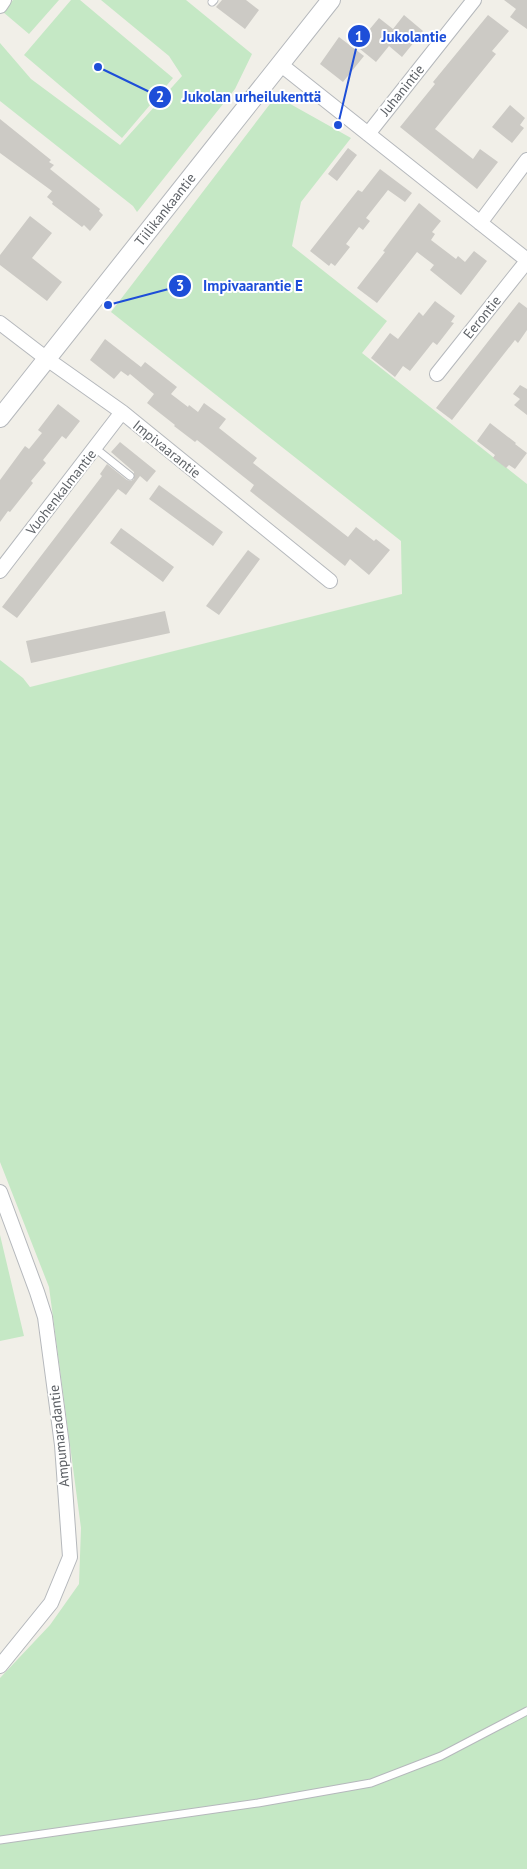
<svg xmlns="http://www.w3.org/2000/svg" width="527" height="1869" font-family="'PT Sans',sans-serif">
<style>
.green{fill:#c5e8c5}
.building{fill:#cccac5}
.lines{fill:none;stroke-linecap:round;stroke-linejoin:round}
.service-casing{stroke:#b5b8bc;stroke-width:9}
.minor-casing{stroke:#b5b8bc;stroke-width:16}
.tertiary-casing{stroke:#b5b8bc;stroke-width:20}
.service{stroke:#fff;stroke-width:7}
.minor{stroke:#fff;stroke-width:14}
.tertiary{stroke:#fff;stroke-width:18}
.labels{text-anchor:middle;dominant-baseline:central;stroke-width:4;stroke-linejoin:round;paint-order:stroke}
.street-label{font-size:14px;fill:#5f6368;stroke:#fff}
.leader{fill:none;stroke:#1d4ed8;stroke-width:2}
.callout-dot{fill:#1d4ed8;stroke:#fff;stroke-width:2}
.mark-label{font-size:15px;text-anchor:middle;font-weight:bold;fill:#fff}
.callout-label{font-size:15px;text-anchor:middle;font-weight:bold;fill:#1d4ed8;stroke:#fff;stroke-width:4;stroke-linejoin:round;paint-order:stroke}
</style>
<rect width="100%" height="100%" fill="#f1efe8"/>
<path class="green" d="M13,0H59L29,34L3,12Z
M71,0H80L173,78L122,138L24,55Z
M101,0H186L252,54L235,89L137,212L133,206L0,101V43L31,79L120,145L182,76L169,56Z
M276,96L351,138L301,202L292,246L387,321L362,353L527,484V1869H0V1678L50,1625L79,1584L81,1528L49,1287L0,1162V660L23,678L30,687L402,594L401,541L111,312Z
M0,1235L24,1336L0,1341Z"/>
<path class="building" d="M222,0H246L259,10L245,29L216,7Z
M504,0H527V29L510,17L516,9Z
M404,15L423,31L402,57L389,46L376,62L360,49L372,33L369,30L379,18L393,29Z
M488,15L509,31L492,51L496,54L435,129L473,159L480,149L498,162L477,189L400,127L435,84L433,82Z
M339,37L364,56L343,82L320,64Z
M510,105L525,118L520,125L524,128L512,143L492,127Z
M0,119L51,160L49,162L54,165L50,169L100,209L99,211L103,215L90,231L84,225L82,227L52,204L53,202L47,197L52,191L0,153Z
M348,148L357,155L337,181L328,174Z
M380,169L412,193L405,202L388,190L366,218L370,221L363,230L359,227L346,244L350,247L335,266L331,263L329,266L310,251L358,190L362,192Z
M419,203L441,221L432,232L435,234L431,240L456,259L458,256L465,262L474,251L487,261L461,295L430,270L434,265L417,252L377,303L357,288L385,252L383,251Z
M30,216L52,233L32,258L62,282L47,301L0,265V255Z
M435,301L455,316L451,322L454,323L437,345L433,342L410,371L403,366L395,377L371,358L390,333L398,339L419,312L423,316Z
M519,302L527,308V330L518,343L515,340L452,420L436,408Z
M105,339L141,367L145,362L177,387L171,394L188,407L189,405L198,412L204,403L226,419L219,428L257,458L253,463L348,537L356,527L374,541L376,539L390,550L369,575L350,559L345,566L250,491L254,485L197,440L195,442L174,426L175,425L147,403L154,394L130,374L128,376L121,371L114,379L90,360Z
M520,385L527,389V415L514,405L520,399L513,394Z
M58,404L80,421L66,439L62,436L43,460L46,463L31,481L33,483L10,512L8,511L0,522V480L25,446L29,449L42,433L38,430Z
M490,423L516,443L515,444L527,453L515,469L509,465L506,468L493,458L495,455L477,441Z
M120,442L156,471L147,482L140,476L126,495L118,489L17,618L2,607L102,476L100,474L107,464L127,480L131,481L134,479V472L111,452Z
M159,485L223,532L213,546L149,499Z
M121,528L174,567L163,582L110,543Z
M248,550L260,559L219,615L206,606Z
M165,611L170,633L31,663L26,641Z"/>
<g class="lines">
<defs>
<path id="service" d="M212,2L214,0
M95,448L130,476
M0,1840L258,1803L371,1783L441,1756L527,1711"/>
<path id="minor" d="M0,6L4,0
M280,64L527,260
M368,134L474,0
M480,223L527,160
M0,323L47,359L122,412L330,581
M437,374L527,261
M0,571L122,412
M0,1192L37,1292L45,1317L62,1445L70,1557L51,1603L0,1666"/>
<g id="tertiary">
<path id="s1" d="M0,418L331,0"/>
</g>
</defs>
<use href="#service" class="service-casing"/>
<use href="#minor" class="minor-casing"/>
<use href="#tertiary" class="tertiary-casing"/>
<use href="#service" class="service"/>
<use href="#minor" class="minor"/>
<use href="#tertiary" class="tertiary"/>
</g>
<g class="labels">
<g class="street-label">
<text transform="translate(402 90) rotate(-51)">Juhanintie</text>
<text stroke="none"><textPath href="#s1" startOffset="266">Tiilikankaantie</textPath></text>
<text transform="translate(482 317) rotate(-51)">Eerontie</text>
<text transform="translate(167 449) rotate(39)">Impivaarantie</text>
<text transform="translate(61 492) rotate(-52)">Vuohenkalmantie</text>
<text transform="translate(59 1436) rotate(-96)">Ampumaradantie</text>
</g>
</g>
<path class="leader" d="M338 125L359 36M98 67L160 97M108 305L180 286"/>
<g class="callout-dot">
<circle cx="338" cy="125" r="5"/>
<circle cx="98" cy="67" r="5"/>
<circle cx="108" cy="305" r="5"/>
<circle cx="359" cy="36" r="12"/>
<circle cx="160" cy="97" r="12"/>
<circle cx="180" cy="286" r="12"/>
</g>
<g class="mark-label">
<text x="359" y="42">1</text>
<text x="160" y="102">2</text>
<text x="180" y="291">3</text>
</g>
<g class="callout-label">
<text x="414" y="42">Jukolantie</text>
<text x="252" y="102">Jukolan urheilukenttä</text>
<text x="253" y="291">Impivaarantie E</text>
</g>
</svg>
